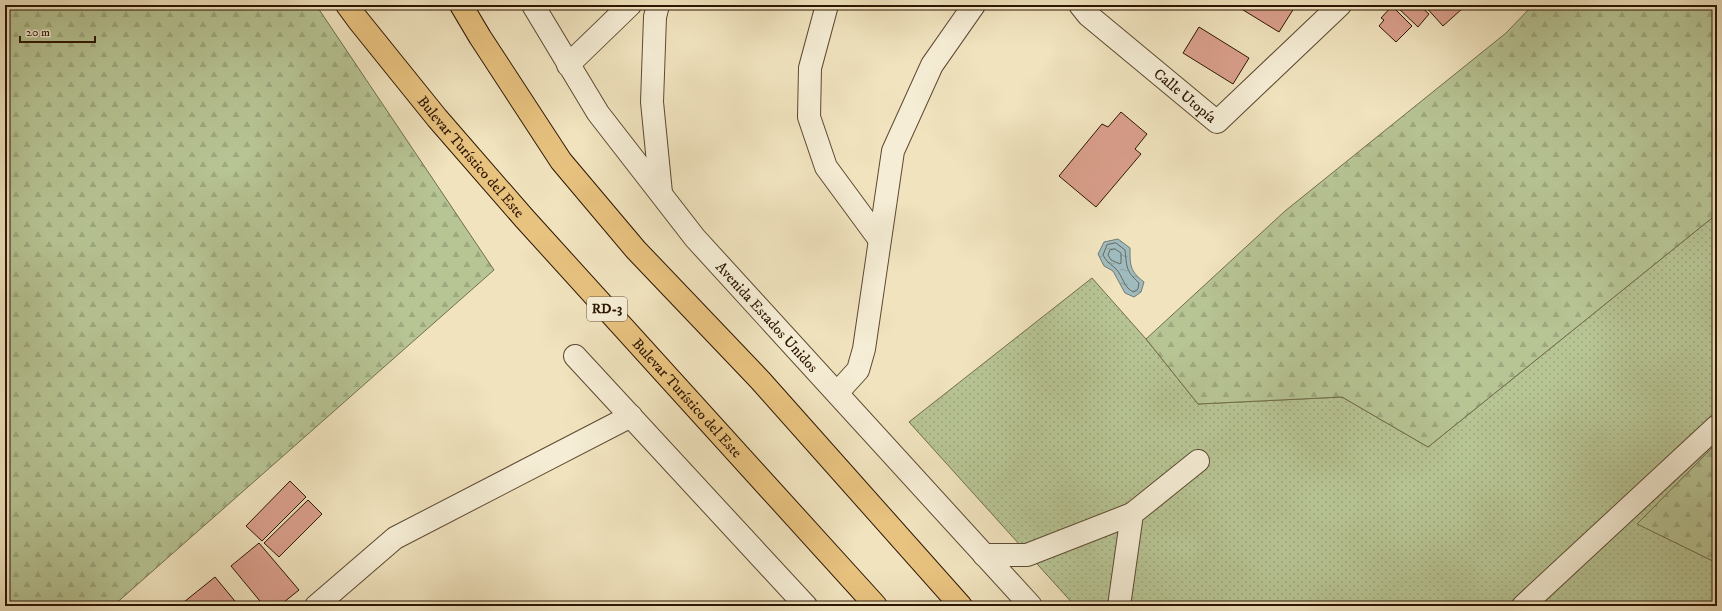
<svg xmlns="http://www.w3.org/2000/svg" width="1722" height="611" font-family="'IM FELL DW Pica',serif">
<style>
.grass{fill:url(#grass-dots);stroke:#726d4b}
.forest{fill:url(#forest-firs);stroke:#726d4b}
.water{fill:url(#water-ripples);stroke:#727972}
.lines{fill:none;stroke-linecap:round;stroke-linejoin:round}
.shore{stroke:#666860;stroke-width:1}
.building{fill:#da9f8c;stroke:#2c1602}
.minor-casing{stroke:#5d4931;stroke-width:24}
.highway-casing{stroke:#2c1602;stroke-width:24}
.minor{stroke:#f5edd5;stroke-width:22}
.highway{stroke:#e8c27f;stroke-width:22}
.labels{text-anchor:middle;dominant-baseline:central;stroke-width:3;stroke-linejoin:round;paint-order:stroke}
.shield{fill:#f5edd5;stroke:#685641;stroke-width:1}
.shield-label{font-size:14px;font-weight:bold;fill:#2c1602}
.street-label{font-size:15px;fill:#2c1602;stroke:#f5edd5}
</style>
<defs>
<pattern id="grass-dots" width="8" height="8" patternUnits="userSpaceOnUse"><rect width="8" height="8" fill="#b7c494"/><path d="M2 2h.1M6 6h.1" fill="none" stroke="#9ea87e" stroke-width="1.8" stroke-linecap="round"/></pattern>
<pattern id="forest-firs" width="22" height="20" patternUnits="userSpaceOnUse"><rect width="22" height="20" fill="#b7c494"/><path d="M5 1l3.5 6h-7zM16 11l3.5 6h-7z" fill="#9ea87e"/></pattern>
<pattern id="water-ripples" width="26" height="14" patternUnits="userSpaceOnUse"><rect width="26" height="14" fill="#a0bbbd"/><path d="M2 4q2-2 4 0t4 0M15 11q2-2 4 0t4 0" fill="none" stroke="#8aa0a1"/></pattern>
</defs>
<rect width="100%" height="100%" fill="#f0e3be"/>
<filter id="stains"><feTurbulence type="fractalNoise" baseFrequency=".005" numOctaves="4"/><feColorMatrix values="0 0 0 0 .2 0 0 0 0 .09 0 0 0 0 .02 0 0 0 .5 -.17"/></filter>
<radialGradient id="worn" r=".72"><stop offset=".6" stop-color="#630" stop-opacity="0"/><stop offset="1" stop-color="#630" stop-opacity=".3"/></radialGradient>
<path class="grass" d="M1717,214V443L1638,524L1717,563V606H1075L909,422L1092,278L1146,339L1198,404L1342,397L1428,447Z"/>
<path class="forest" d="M5,5H316L494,270L113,606H5Z
M1533,5H1717V214L1428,447L1342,397L1198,404L1146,339L1285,211L1506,33Z
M1717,443V563L1637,524Z"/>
<path class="water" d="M1118,239L1130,248C1130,266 1130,271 1144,282L1141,292L1134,297L1125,293L1113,271L1104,266L1098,254L1104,242Z"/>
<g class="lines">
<path class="shore" d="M1116,243L1125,250C1127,268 1126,271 1139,283L1138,289L1134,292C1124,289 1123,276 1116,269C1110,263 1108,264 1103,255L1107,245Z
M1115,249L1121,253V263L1120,264L1111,260L1108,255L1110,250Z"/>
</g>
<path class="building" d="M1235,5H1296L1279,32Z
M1395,5H1419L1429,14L1418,27Z
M1424,5H1460L1463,8L1443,26Z
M1392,6L1412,26L1396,42L1379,26L1384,20L1381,18Z
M1199,27L1249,58L1233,84L1183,53Z
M1121,112L1147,134L1135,149L1141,154L1096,207L1059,176L1102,124L1108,127Z
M290,481L306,497L262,541L246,526Z
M308,500L322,514L279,557L264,543Z
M259,543L299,590L279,606H264L231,566Z
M215,577L239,606H179Z"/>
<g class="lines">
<defs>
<g id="minor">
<path id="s1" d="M533,5L598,113L695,238L1031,606"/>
<path d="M658,5L655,17L652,102L661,193"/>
<path d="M827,5L810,68L809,117L826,167L879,239"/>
<path id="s2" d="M1080,5L1088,15L1217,122L1340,5"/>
<path d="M568,65L630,5"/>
<path d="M575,356L806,606"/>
<path d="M837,393L858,370L864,349L893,151L932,65L974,5"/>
<path d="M984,555H1027L1132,514"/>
<path d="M316,606L395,538L631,416"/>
<path d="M1119,606L1132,514L1198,461"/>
<path d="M1523,606L1717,426"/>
</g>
<g id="highway">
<path id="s3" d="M347,5L358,20L437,118L524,218L876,606"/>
<path d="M461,5L480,37L561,161L636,250L760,380L961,606"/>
</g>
</defs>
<use href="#minor" class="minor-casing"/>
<use href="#highway" class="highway-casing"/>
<use href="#minor" class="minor"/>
<use href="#highway" class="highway"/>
</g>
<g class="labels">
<rect class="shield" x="587" y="297" width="40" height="24" rx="3"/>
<g class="shield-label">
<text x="607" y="309">RD-3</text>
</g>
<g class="street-label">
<text stroke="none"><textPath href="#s2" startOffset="139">Calle Utopía</textPath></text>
<text stroke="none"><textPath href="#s3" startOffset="196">Bulevar Turístico del Este</textPath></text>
<text stroke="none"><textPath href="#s1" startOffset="391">Avenida Estados Unidos</textPath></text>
<text stroke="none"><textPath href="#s3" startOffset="520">Bulevar Turístico del Este</textPath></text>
</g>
</g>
<rect width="1722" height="611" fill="none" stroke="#f0e3be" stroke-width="20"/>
<rect x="6" y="6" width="1710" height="599" fill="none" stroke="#2c1602" stroke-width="2"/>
<rect x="10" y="10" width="1702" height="591" fill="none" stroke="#2c1602"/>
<path d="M20 36v6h75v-6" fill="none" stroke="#2c1602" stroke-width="2"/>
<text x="26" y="36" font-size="12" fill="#2c1602" stroke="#f5edd5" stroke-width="3" paint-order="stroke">20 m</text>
<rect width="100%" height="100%" filter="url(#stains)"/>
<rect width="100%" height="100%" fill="url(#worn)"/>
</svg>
